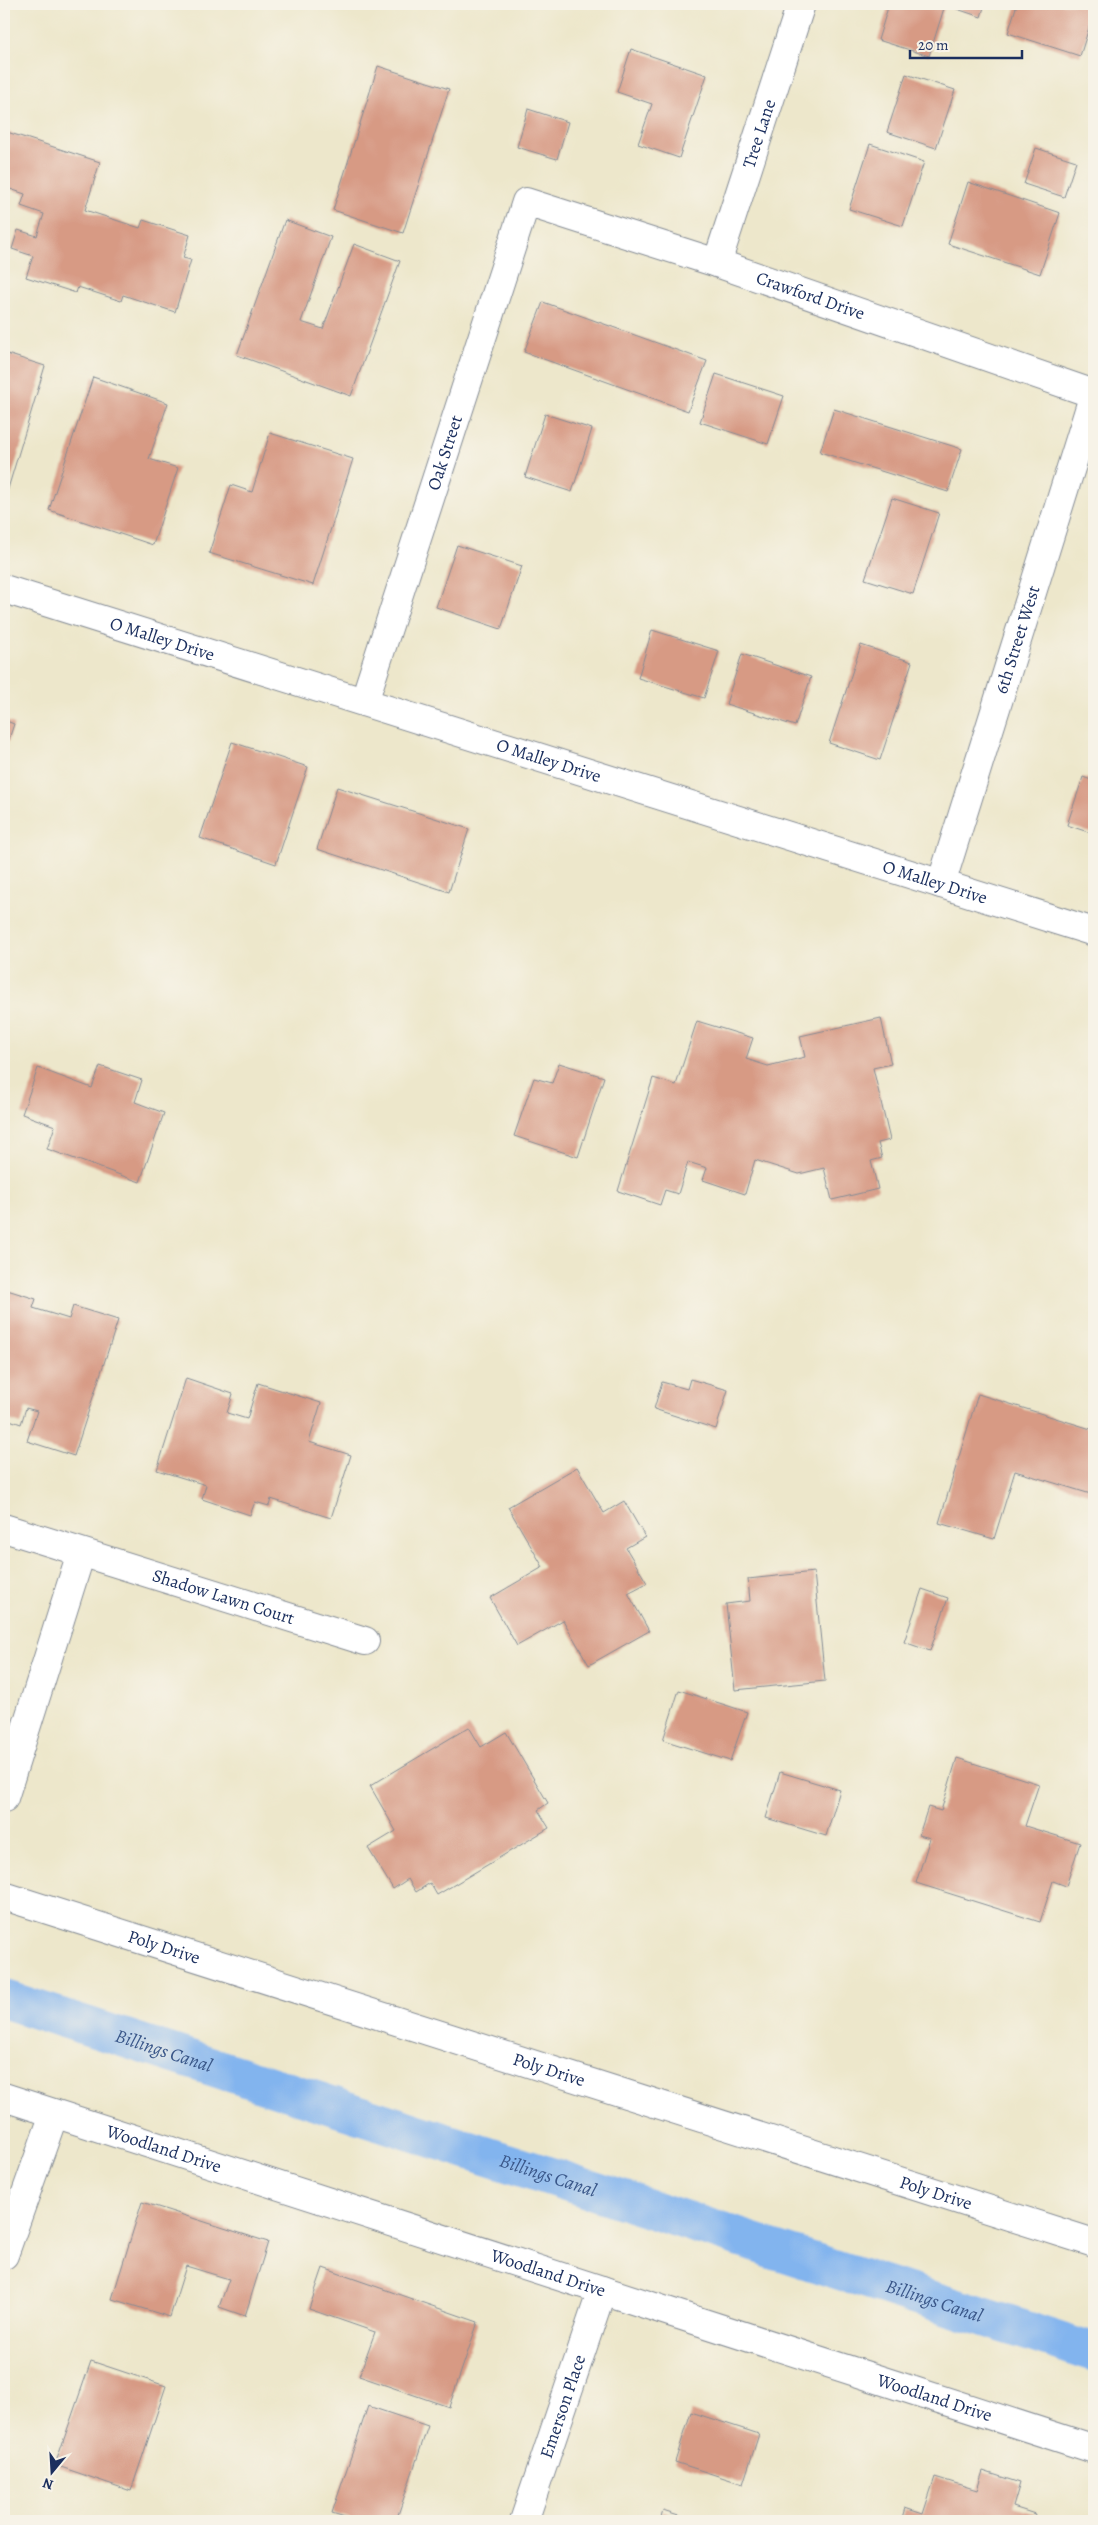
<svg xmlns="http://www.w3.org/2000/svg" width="1098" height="2525" font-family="Alegreya,serif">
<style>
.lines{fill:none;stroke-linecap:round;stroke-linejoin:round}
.canal{stroke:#82b4ee;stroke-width:39}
.building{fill:#d79a84}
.minor-casing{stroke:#848b94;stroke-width:30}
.minor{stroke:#fff;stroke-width:28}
.labels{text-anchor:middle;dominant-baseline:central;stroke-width:4;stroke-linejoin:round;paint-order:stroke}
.street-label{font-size:18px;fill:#1b2f5e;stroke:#f7f3e8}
.water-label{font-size:19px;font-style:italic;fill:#3a5789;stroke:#f7f3e8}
</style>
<rect width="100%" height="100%" fill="#f7f3e8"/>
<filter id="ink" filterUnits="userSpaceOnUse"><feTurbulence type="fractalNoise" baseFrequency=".02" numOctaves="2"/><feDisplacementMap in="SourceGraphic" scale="10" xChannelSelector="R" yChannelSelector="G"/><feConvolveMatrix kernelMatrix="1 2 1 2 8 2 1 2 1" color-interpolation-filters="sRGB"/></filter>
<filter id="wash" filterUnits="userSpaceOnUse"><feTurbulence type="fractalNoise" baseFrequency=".0096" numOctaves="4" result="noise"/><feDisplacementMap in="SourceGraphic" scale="20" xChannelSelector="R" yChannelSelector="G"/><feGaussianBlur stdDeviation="1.12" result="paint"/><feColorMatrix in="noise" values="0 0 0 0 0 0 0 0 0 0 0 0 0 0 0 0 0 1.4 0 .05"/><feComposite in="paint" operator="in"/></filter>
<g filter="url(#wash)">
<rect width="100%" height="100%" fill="#ede7cb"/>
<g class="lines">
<path class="canal" id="s1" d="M4,1999L1094,2353"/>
</g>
<g id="blocks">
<path class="building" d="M889,4H985L981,17L945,5L929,56L878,40Z
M1017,4H1094V12L1080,56L1008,33Z
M631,49L707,75L679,158L638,144L652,104L617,92Z
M378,66L449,89L403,233L333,210Z
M906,74L955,90L936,148L887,132Z
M528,109L568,122L557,159L517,147Z
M4,131L100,162L85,210L140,228L143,220L190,235L183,258L191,260L175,312L123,295L121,301L78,287L76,293L26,277L33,256L12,249L18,230L37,236L44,214L21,206L25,194L4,187Z
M870,144L924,162L903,226L849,209Z
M1036,148L1076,161L1064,197L1024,184Z
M968,182L1060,213L1040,274L948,244Z
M285,220L331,237L301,322L323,329L354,244L400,261L351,396L237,355Z
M543,302L707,361L688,411L524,352Z
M4,353L45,366L7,492L4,491Z
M716,374L784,396L768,444L700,422Z
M93,377L168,403L149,459L178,468L153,545L49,510Z
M834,409L962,449L948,492L820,452Z
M545,414L592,429L572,492L525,477Z
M270,433L353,459L313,585L209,553L231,485L252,492Z
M892,498L939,513L913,594L865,579Z
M457,545L522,566L501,629L436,607Z
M652,630L719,651L704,698L638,678Z
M861,645L912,662L880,760L829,743Z
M742,654L811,677L795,726L726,704Z
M4,720L14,724L4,754Z
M232,742L308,767L276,864L200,838Z
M1083,777L1094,781V834L1067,825Z
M337,787L469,829L449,892L317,849Z
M881,1018L891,1064L873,1068L890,1140L878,1143L882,1158L871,1161L878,1189L832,1200L824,1168L799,1174L755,1160L745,1194L703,1180L707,1168L688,1162L678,1194L665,1190L660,1205L618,1191L653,1078L676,1085L697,1021L753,1038L746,1059L768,1066L805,1057L800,1036Z
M559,1063L604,1077L578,1157L514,1136L534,1078L552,1083Z
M100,1066L142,1080L135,1102L164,1113L140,1182L47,1149L55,1126L22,1114L38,1068L92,1088Z
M4,1289L36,1299L33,1308L69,1319L73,1306L118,1320L74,1456L27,1441L37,1411L26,1408L21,1424L4,1418Z
M186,1378L233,1394L227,1413L247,1419L258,1383L321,1403L309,1442L351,1455L331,1518L271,1499L269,1506L255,1502L250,1515L202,1499L206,1485L157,1470Z
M690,1379L728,1390L716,1429L654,1409L662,1382L687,1389Z
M978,1394L1094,1430V1495L1015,1471L994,1539L939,1523Z
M577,1467L604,1513L624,1501L645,1537L626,1548L647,1583L628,1593L649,1631L589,1665L563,1620L517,1646L490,1598L543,1567L508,1507Z
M814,1572L825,1681L735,1690L726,1604L750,1601L748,1579Z
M922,1589L948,1598L930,1651L904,1642Z
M679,1690L747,1712L730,1761L663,1740Z
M469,1727L481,1747L506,1732L548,1803L538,1810L549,1828L437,1895L430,1883L416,1892L408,1879L393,1889L368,1848L396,1831L370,1786Z
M957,1758L1039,1784L1025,1826L1080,1843L1066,1886L1053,1881L1040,1922L916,1883L930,1838L919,1835L928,1807L941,1811Z
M780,1772L840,1790L826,1836L766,1818Z
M142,2202L268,2242L245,2316L219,2307L229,2279L186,2266L170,2317L112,2299Z
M323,2268L478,2322L449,2407L359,2376L375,2332L309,2309Z
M91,2361L166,2386L131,2491L55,2465Z
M368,2406L428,2426L396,2521H358L332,2513Z
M691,2412L759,2434L743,2484L675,2462Z
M983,2471L1020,2483L1013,2507L1035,2514L1032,2521H901L905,2508L923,2514L935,2477L977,2490Z
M663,2511L694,2521H660Z"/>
</g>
</g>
<g filter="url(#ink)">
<use href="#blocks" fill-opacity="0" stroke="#848b94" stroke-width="1"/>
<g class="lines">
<defs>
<g id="minor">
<path id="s2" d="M717,263L801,4"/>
<path id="s3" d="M4,589L1094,932"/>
<path id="s4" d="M364,702L526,202L717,263L1094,394"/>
<path id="s5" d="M941,884L1094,394"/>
<path id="s6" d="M4,1528L365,1641"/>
<path d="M4,1798L81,1553"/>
<path id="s7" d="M4,1896L1094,2243"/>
<path id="s8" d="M4,2097L1094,2449"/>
<path d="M4,2255L54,2114"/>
<path id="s9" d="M524,2521L602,2290"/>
</g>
</defs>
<use href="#minor" class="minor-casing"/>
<use href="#minor" class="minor"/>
</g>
</g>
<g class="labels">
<g class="street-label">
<text stroke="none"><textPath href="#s2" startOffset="136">Tree Lane</textPath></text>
<text stroke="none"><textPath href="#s4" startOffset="825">Crawford Drive</textPath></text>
<text stroke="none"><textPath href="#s4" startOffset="262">Oak Street</textPath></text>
<text stroke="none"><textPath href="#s3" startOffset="166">O Malley Drive</textPath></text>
<text stroke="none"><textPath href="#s5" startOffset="256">6th Street West</textPath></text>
<text stroke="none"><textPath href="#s3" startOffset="571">O Malley Drive</textPath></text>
<text stroke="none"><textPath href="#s3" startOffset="976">O Malley Drive</textPath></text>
<text stroke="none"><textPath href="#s6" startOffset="230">Shadow Lawn Court</textPath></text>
<text stroke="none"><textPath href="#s7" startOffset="168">Poly Drive</textPath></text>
<text stroke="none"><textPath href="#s7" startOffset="572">Poly Drive</textPath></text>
<text stroke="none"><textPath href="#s8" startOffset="168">Woodland Drive</textPath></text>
<text stroke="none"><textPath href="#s7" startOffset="978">Poly Drive</textPath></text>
<text stroke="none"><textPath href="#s8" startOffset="572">Woodland Drive</textPath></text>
<text stroke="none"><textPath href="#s8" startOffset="978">Woodland Drive</textPath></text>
<text stroke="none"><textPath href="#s9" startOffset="121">Emerson Place</textPath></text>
</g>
<g class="water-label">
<text stroke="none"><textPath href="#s1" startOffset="168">Billings Canal</textPath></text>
<text stroke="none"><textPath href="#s1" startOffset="572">Billings Canal</textPath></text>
<text stroke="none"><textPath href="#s1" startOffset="978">Billings Canal</textPath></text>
</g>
</g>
<rect width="1098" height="2525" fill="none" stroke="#f7f3e8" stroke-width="20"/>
<g transform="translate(52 2472) rotate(198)" stroke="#f7f3e8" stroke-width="4" paint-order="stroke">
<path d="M0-4L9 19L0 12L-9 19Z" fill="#1b2f5e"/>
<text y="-8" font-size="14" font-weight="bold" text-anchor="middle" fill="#1b2f5e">N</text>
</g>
<path d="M910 50v8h112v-8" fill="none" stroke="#1b2f5e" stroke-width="2.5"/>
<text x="918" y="50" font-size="15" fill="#1b2f5e" stroke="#f7f3e8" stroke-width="4" paint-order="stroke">20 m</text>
</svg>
